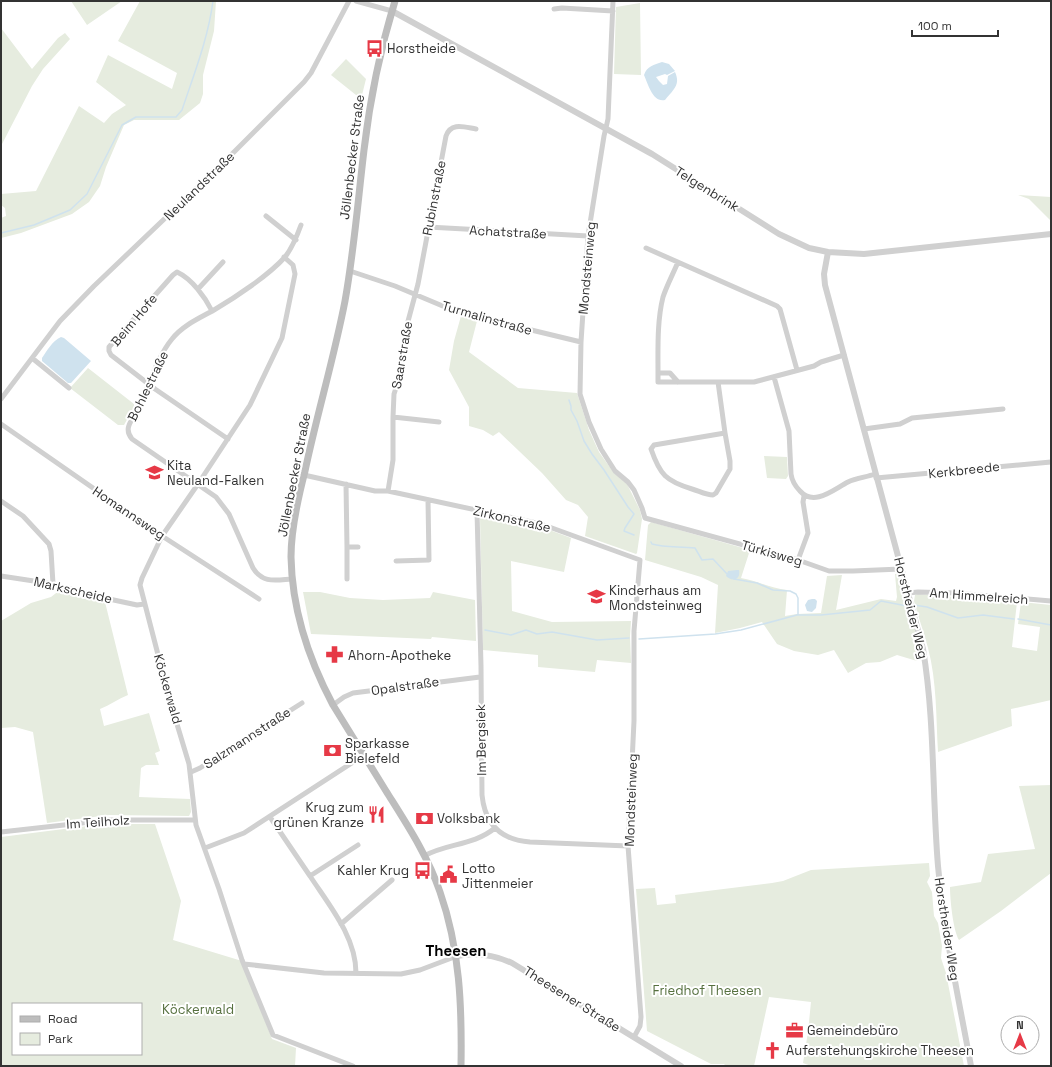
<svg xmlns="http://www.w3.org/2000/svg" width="1052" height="1067" font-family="'Space Grotesk',sans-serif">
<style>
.green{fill:#e6ecdf;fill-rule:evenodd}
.water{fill:#cfe2ee}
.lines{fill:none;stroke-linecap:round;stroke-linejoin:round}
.stream{stroke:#cfe2ee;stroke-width:1.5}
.minor{stroke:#d0d0d0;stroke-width:5}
.tertiary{stroke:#d0d0d0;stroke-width:6}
.secondary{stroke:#bdbdbd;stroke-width:7}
.labels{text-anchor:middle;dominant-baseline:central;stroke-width:4;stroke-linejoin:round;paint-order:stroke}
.poi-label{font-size:13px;fill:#333;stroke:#fff;text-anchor:start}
.street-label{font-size:13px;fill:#333;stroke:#fff}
.park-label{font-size:13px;fill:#56703f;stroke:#fff}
.quarter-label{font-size:15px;font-weight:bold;fill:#000;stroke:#fff}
</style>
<rect width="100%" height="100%" fill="#fff"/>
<path class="green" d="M71,1H122L87,25Z
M140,1H216L214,31L203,75V94L200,103L179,120H134L124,125L106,167L100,186L89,202L72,214L21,233L1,238V218L6,216L5,208L1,205V194L36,191L79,106L104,123L112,114L126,105L96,82L108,55L172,89L177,73L118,41Z
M640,3L641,75L614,74L616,7Z
M1,28L32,69L58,38L65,33L70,39L43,69L32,86L1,146Z
M346,59L366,79L361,99L331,75Z
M1018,195L1051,197V221L1029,199Z
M461,316L477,321L469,352L518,388L577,393L589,430L599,452L614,473L627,484L640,510L642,519L637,553L636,554L585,536L588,517L578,505L566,500L542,473L499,432L493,436L483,430L469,426V407L449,370L454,341Z
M88,368L134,404V407L124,425H118L70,388Z
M764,456L787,457L788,476L786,479L767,478Z
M483,515L544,528L571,538L564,572L511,561L512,611L552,622L631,621L630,636L631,663L597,660L595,672L538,667V655L483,650L480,518Z
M651,522L750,550L741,578C757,581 771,588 787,590L785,616L797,614L821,613L827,576L842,575L836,610L881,599L896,601L897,597L895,574H900L907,606L915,630L917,661L897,655L880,662L866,663L848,673L834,650L818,655L794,651L777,644L762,622L740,628L715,633L718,585L701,577L645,560L648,525Z
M60,590L105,602L128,695C118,699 110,705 100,709L104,726L149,713L160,751L155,753L159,765H146L141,768L139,797L190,799L191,812L189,816L109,815L47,823L33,732L15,727L1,728V621L31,603L51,597Z
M303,592H320L350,598L383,600L430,598L433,592L475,600L476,641L432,637L431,639L311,634Z
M918,594L1017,602L1012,647L1037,651L1040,627L1018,624L1021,602L1051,605V700L1011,709L1012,726L938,752C936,718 937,682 928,648C924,632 918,617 914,601L915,595Z
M1051,785V873L1001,911L959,940C953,930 950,899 950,887L981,882L988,854L1035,849L1019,786Z
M103,824H155L181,901L173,940L242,961L272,1039L296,1048L295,1066H1V837ZM13,1004H141V1054H13Z
M929,863L930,876L927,882L932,892L934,916L938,923L942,946L941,958L946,973L964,1066H811L803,1063L808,1032L811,1002L769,997L754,1066H726L724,1064H711L647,1031L636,889L655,888L657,905L676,903L675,895L772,883L783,881L811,870Z"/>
<path class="water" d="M662,62L669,64L675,71L667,75L665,74L656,77L659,81L663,85L667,84L668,76L675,72C681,85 673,90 665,100C653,103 648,84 644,75C647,66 654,65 662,62Z
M61,337L64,338L91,361L71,383H68L42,361V358C47,351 52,341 61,337Z
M737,570H739C741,580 732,582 726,576L728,571Z
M812,599H815L817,601L816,608L812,612L807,611L805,605L808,600Z"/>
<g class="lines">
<path class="stream" d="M1,233L34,225L70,210L87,194L122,125L136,117H176L182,110C194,74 208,39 213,1
M569,400L571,406V410L577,421L584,441L592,454L604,470L628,507L634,514L625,528L624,531L634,535
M651,542L652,544C666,548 680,546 695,548L702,560L713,559L728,575
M734,579L757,583L773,590L790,591L796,594L798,598V615
M914,605L927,607L958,618L983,615L1014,619
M1018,619L1051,625
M485,630L511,635L526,630L537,634L552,632L597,640L629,638
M639,639L715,634L741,630L797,615H821L870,610L881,601L907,606"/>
<path class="minor" d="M356,1L392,11
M613,1L608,119L604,136L588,236L581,342L580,394L589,422L601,449L615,471L628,482L634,490L642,508L645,518L798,560L829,571H853L901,569
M554,9L562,8L613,11
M266,216L296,240
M428,227L588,236
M646,248L777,306L780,309L797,370
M284,257L293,265L295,274L282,338L250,405L198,484L162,536L142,578L140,585L170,701L189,764L196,825L219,889L242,960L273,1035L353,1066
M350,271L395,286L457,312L581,342
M198,289L223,262
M212,311C205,297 192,279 177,272L173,275L109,347V351L111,355L155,389L228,439
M32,358L69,388
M658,373C658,348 657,321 663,297C667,285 673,274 678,262
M774,377L789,431L791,474C792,481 795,486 800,491C814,507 834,489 848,482C856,478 867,477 875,474
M678,382L670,373H658V382H754L814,366L821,362L844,355
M718,382L725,433
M1,399L60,321L94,286L224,162L304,82L311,73L349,1
M393,417L439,422
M1,424L162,536L259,599
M864,429L900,424L912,418L1003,409
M725,433L730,461V469L716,493L713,495C706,495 699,491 692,489C666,481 660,475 651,449L654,445Z
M304,475L375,491H388L541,524L640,560L634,631V721L628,846L641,1017L640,1026L634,1037
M876,478L1051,462
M346,484L347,547
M388,491L393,460V417L394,394L398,382L407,325L418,284L446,136C451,122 464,127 476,129
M1,501L23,516L49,544L51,551L53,584
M477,511L481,666L482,795C485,825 501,840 530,842L628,846
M798,560L808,533L803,502L804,496
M396,561L429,560L428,500
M1,576L47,583L109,599L137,605L144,604
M292,579C276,580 263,584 253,568L229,514L216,497L132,439C122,427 134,419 139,407C149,386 157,357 172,339C183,325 200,318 214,310C236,297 269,275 285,257C293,247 297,236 301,225
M347,579V547H358
M908,593L918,592L955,593L1051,601
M333,705L344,697L353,693L480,677
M191,772L200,768L302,703
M270,817L310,876L358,845
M1,832L109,820H195
M205,848L244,833L364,755
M424,856C447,843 473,846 495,828
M310,876C329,905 356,937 356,973
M341,924L392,880
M244,964L324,973L401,974L420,970L457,956"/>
<path class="tertiary" d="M392,11L652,154L779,234L809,248L828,252L864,254L1051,234
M828,252L824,274L825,285L923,649C935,721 932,794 938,866C944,933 959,1000 971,1066
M457,956C477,952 494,955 512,963L681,1066"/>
<path class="secondary" d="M395,1C380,50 370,99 364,150C358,200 354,251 345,301C334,358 317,414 305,471C298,498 291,528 291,557C292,609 309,660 333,705C351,734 368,762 386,791C406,823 428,856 440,892C460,949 462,1007 461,1066"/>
</g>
<defs>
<symbol id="bus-bare" viewBox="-9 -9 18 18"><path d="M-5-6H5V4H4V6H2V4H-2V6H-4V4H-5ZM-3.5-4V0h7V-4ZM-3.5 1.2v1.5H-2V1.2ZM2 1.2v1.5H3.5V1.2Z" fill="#e63946" stroke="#fff" stroke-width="2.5" paint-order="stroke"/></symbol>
<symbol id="school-bare" viewBox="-9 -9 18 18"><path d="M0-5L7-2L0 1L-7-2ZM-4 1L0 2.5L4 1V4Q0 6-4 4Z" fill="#e63946" stroke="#fff" stroke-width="2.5" paint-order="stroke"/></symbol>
<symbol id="pharmacy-bare" viewBox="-9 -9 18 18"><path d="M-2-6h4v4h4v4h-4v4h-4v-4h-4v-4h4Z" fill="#e63946" stroke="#fff" stroke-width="2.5" paint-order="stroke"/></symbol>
<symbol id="bank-bare" viewBox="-9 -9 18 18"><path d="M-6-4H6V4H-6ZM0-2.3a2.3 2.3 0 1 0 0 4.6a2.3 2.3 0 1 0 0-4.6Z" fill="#e63946" stroke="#fff" stroke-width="2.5" paint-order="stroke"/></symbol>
<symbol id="restaurant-bare" viewBox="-9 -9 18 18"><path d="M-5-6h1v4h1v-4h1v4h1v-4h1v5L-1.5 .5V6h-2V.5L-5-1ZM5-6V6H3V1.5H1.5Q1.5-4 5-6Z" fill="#e63946" stroke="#fff" stroke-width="2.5" paint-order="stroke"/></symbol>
<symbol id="civic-bare" viewBox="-9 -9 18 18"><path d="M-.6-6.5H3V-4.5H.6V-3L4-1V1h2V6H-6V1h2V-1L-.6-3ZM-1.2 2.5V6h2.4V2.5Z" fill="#e63946" stroke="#fff" stroke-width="2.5" paint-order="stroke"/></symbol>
<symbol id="office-bare" viewBox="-9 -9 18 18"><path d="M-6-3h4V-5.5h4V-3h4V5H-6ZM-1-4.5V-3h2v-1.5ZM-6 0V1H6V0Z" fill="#e63946" stroke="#fff" stroke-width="2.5" paint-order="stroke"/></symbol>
<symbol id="church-bare" viewBox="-9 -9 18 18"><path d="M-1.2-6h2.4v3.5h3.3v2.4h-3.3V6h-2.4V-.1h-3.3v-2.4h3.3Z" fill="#e63946" stroke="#fff" stroke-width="2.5" paint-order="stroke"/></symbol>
</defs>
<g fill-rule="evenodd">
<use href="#bus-bare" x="362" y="36" width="25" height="25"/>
<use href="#school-bare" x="142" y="460" width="25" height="25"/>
<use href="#school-bare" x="584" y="584" width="25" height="25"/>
<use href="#pharmacy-bare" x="322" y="642" width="25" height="25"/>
<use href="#bank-bare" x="320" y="738" width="25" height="25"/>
<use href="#restaurant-bare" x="364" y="802" width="25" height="25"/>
<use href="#bank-bare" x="412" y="806" width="25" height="25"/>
<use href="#bus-bare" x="410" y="858" width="25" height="25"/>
<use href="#civic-bare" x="436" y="862" width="25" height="25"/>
<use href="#office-bare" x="782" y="1018" width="25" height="25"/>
<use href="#church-bare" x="760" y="1038" width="25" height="25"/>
</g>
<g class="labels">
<g class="poi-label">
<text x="387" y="48">Horstheide</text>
<text x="167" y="465">Kita<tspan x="167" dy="15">Neuland-Falken</tspan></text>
<text x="609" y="590">Kinderhaus am<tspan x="609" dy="15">Mondsteinweg</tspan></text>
<text x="348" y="655">Ahorn-Apotheke</text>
<text x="345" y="743">Sparkasse<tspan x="345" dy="15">Bielefeld</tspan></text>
<text x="364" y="807" text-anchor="end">Krug zum<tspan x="364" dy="15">grünen Kranze</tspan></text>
<text x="437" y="818">Volksbank</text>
<text x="462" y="868">Lotto<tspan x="462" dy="15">Jittenmeier</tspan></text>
<text x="409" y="870" text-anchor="end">Kahler Krug</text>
<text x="807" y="1030">Gemeindebüro</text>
<text x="786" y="1050">Auferstehungskirche Theesen</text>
</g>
<g class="street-label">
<text transform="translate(352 157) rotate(-83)">Jöllenbecker Straße</text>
<text transform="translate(199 186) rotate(-44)">Neulandstraße</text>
<text transform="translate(707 189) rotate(32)">Telgenbrink</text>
<text transform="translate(434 198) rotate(-79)">Rubinstraße</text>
<text transform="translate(508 232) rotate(3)">Achatstraße</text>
<text transform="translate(587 268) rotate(-85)">Mondsteinweg</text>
<text transform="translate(487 318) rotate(16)">Turmalinstraße</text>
<text transform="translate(134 320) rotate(-50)">Beim Hofe</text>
<text transform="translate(402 355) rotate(-80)">Saarstraße</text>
<text transform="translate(148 386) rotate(-64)">Bohlestraße</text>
<text transform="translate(964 470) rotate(-6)">Kerkbreede</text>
<text transform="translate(294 475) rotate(-79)">Jöllenbecker Straße</text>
<text transform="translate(129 513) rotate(34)">Homannsweg</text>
<text transform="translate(512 519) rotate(13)">Zirkonstraße</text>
<text transform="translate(772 553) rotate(16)">Türkisweg</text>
<text transform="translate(73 590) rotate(13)">Markscheide</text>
<text transform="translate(979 596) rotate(4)">Am Himmelreich</text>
<text transform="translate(911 608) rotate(76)">Horstheider Weg</text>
<text transform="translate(405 686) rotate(-8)">Opalstraße</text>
<text transform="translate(168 689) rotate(74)">Köckerwald</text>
<text transform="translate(247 738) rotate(-33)">Salzmannstraße</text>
<text transform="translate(481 740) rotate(-91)">Im Bergsiek</text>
<text transform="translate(631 800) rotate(-88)">Mondsteinweg</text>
<text transform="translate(98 822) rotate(-4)">Im Teilholz</text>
<text transform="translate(947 929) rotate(81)">Horstheider Weg</text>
<text transform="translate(572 999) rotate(32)">Theesener Straße</text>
</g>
<g class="park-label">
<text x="707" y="990">Friedhof Theesen</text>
<text x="198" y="1009">Köckerwald</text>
</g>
<g class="quarter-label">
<text x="456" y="950">Theesen</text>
</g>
</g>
<rect width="1052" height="1067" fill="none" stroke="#333333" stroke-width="4"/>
<rect x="12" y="1003" width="130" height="52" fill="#ffffff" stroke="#adadad"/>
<rect x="20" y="1016" width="20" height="6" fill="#bdbdbd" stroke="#adadad"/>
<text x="48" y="1023" font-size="12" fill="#333333">Road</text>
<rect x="20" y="1033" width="20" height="12" fill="#e6ecdf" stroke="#adadad"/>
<text x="48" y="1043" font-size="12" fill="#333333">Park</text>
<g transform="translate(1020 1035)"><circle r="19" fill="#ffffff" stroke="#adadad"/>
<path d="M0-3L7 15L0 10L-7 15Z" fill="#e63946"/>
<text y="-6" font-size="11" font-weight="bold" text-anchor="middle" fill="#333333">N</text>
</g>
<path d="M912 30v6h86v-6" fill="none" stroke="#333333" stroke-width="2"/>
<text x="918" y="30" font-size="12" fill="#333333" stroke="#ffffff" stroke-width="3" paint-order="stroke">100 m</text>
</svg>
